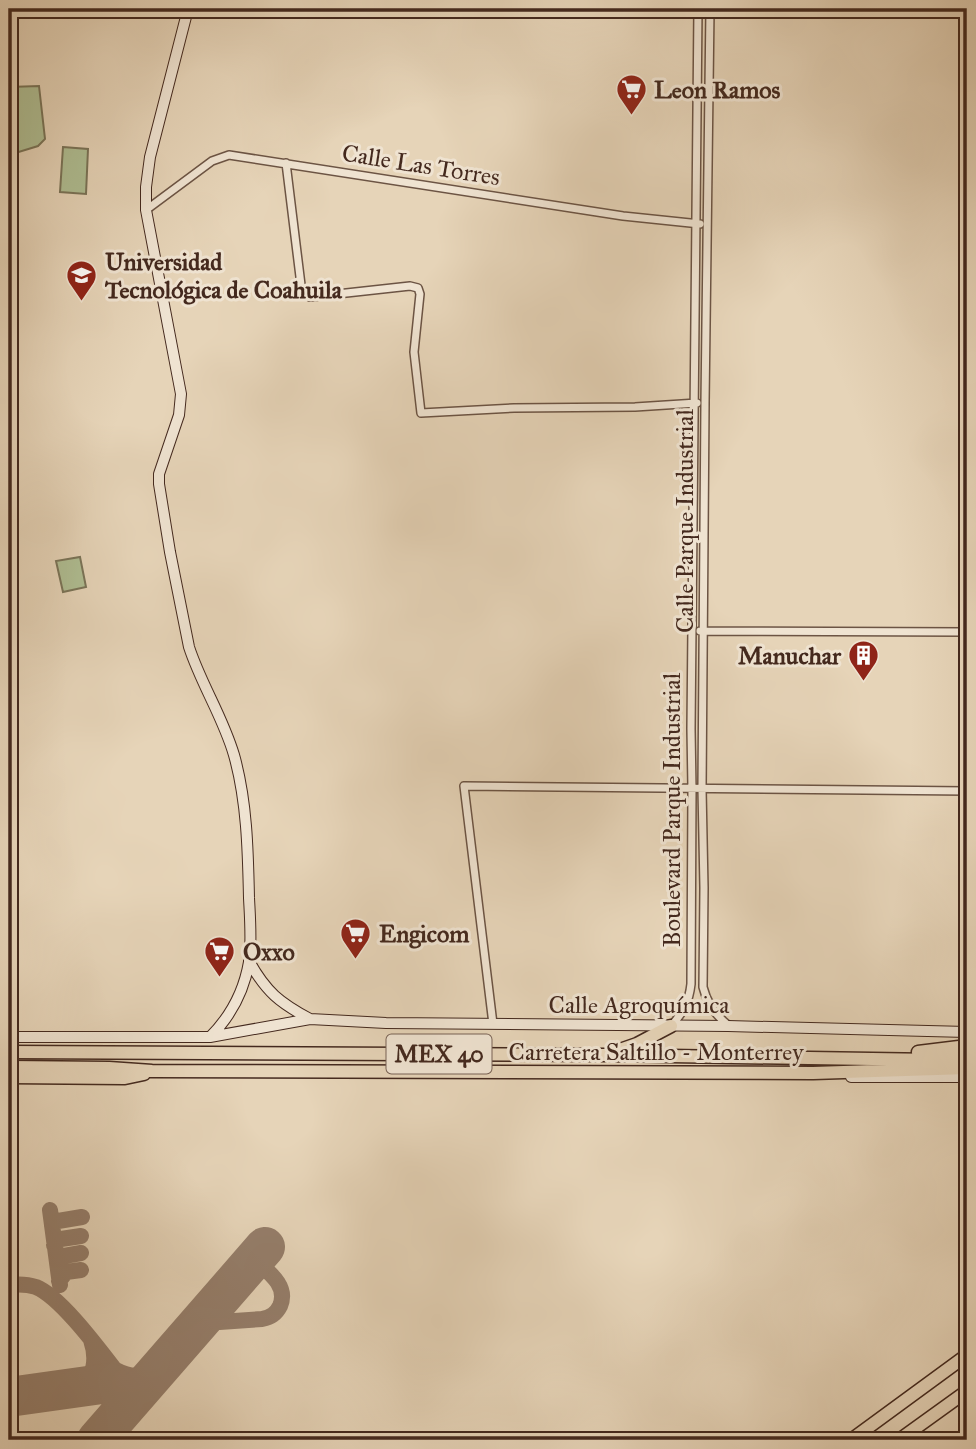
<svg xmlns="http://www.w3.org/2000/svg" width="976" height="1449" font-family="'IM FELL Great Primer',serif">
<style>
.green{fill:#afbe93;stroke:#7a7458;stroke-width:2}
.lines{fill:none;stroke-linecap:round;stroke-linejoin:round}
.taxiway{stroke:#957e6b;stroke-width:16}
.runway{stroke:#957e6b;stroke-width:40}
.street-casing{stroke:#6c5444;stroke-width:10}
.secondary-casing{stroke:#44291e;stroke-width:12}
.highway-casing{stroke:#44291e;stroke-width:15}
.street{stroke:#efe3d1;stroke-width:7}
.secondary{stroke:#efe3d1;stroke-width:10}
.highway{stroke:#e6d4b8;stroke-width:12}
.labels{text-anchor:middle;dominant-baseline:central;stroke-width:6;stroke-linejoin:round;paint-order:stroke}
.shield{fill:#efe3d1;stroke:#776154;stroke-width:2}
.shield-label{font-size:23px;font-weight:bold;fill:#44291e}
.poi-label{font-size:24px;font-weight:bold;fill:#44291e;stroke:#efe3d1;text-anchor:start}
.street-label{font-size:24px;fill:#44291e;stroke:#efe3d1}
</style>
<rect width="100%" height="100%" fill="#e6d4b8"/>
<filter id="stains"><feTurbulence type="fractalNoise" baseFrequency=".00286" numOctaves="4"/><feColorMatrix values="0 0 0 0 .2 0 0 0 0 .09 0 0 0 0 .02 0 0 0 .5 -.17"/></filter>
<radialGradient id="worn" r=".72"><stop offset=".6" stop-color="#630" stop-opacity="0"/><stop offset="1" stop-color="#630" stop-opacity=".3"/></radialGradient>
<path class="green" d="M39,86L45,139L38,146L9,155V87Z
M63,147L88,149L86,194L60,192Z
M80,557L86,587L63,592L56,561Z"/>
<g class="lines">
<path class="taxiway" d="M50,1210L60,1285
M52,1226L58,1221L82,1217
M54,1245L61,1239L81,1236
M57,1263L64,1256L81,1253
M59,1281L66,1272L81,1270
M9,1285C18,1284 27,1284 36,1287C61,1297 101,1352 119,1375C130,1392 126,1405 115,1420
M187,1337L205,1323L262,1319C271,1317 276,1314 280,1306C289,1285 267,1271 254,1259
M116,1370C138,1382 153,1374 169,1358
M83,1386C110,1384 120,1409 106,1430
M77,1387C96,1378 97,1358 91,1340C98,1355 104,1375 87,1385"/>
<path class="runway" d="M9,1397L109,1383
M97,1440L265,1247"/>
<defs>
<path id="street" d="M710,9L705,403L702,789L704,888L703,987C707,1003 715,1015 728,1025
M286,163L302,293L310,297L410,286L418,288L420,294L414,352L421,413L514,408L635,407L697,403
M146,210L212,161L229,155L623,216L700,224
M700,631L967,632
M493,1024L464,786L967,791
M671,1026C683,1013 689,1002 691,984L692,789L691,729L698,9"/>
<path id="secondary" d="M188,9L150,157L146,187V210L181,394L179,415L159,474V484L170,552L189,647C201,684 223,717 234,755C247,801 248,851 249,898C250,918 252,943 249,962C244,991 231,1016 210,1037
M249,961C266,992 280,1003 310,1019
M9,1037H210L310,1019L386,1023L728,1026L967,1032
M851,1077H967"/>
<path id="highway" d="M9,1052L606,1055L935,1060L967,1058
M614,1052L637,1044L671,1026
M918,1052L967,1046
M9,1067L109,1068L152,1071L813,1073L967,1068
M9,1077L125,1078L144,1074
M851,1440L967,1355
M899,1440L967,1391"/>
</defs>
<use href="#street" class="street-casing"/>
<use href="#secondary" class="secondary-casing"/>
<use href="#highway" class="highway-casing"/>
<use href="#street" class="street"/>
<use href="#secondary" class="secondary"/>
<use href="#highway" class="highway"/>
</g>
<defs>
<symbol id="supermarket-pin" viewBox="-11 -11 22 30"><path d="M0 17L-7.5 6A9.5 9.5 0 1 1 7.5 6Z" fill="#8f2418" stroke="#efe3d1"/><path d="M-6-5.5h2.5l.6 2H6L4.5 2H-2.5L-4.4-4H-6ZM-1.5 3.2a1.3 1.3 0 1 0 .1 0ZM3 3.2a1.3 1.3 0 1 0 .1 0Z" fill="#fff"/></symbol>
<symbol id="university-pin" viewBox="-11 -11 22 30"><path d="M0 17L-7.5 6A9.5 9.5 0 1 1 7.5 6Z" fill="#8f2418" stroke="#efe3d1"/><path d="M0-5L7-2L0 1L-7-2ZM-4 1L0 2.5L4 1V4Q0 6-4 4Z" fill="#fff"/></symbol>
<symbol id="building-pin" viewBox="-11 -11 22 30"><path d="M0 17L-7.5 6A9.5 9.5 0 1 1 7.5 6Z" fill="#8f2418" stroke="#efe3d1"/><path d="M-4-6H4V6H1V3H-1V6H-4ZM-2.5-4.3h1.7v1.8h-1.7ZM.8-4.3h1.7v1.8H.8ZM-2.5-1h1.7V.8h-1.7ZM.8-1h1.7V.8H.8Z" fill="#fff"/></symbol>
</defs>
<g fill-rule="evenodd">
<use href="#supermarket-pin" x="614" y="72" width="35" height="47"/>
<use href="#university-pin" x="64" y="258" width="35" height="47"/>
<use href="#building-pin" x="846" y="638" width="35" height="47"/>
<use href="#supermarket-pin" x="338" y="916" width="35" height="47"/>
<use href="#supermarket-pin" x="202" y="934" width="35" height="47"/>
</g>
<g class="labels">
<rect class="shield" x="386.5" y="1034.5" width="105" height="39" rx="5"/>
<g class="shield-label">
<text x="439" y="1054">MEX 40</text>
</g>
<g class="poi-label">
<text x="654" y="90">Leon Ramos</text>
<text x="105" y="262">Universidad<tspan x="105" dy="28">Tecnológica de Coahuila</tspan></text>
<text x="841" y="656" text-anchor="end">Manuchar</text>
<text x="379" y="934">Engicom</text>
<text x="243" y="952">Oxxo</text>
</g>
<g class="street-label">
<text transform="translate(421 165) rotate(9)">Calle Las Torres</text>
<text transform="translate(685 521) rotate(-90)">Calle Parque Industrial</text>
<text transform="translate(672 810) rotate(-90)">Boulevard Parque Industrial</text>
<text x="639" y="1005">Calle Agroquímica</text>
<text x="656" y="1052">Carretera Saltillo - Monterrey</text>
</g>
</g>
<rect width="976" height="1449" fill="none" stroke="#e6d4b8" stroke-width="35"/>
<rect x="10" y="10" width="955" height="1428" fill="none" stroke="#44291e" stroke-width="3.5"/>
<rect x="18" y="18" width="941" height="1414" fill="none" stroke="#44291e" stroke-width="2"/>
<rect width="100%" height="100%" filter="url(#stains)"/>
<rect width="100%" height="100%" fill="url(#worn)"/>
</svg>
